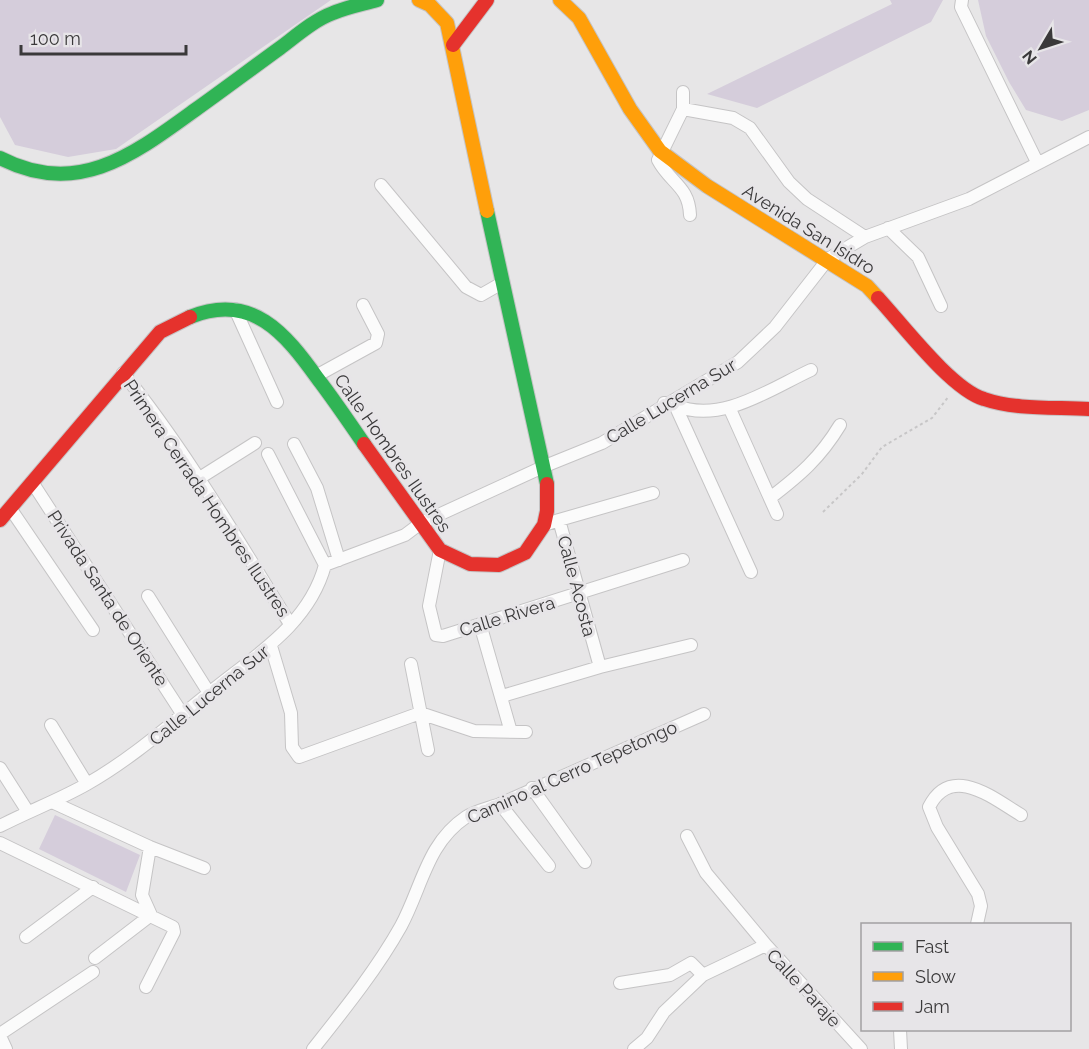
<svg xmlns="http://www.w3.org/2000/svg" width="1089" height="1049" font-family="Raleway,sans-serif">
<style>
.green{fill:#d5cddb}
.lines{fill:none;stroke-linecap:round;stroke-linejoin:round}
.street-casing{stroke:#c5c4c5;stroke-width:14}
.fast-casing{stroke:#c5c4c5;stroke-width:16}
.slow-casing{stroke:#c5c4c5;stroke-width:16}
.jam-casing{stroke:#c5c4c5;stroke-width:16}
.path{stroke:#c7c6c7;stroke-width:2;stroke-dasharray:3 3;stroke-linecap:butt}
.street{stroke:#fbfbfb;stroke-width:12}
.fast{stroke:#30b455;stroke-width:14}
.slow{stroke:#ff9f0a;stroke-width:14}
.jam{stroke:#e5322d;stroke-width:14}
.labels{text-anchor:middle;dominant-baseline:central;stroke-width:6;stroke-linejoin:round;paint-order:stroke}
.street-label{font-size:18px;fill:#3a393a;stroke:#e7e5e8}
</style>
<rect width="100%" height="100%" fill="#e7e6e7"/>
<path class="green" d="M0,0H331L116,149L68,157L15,145L0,117Z
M890,0H943L931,22L757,108L707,94L892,4Z
M978,0H1089V110L1062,121L1026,110L1009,82L986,36Z
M55,815L140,855L126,892L39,849Z"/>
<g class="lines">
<defs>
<path id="street" d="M962,0L961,7L1037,162
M683,109V92
M381,185L466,287L481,295L502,283
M690,215C689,186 670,183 658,160L683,109L733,118L750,128L789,182L807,199L865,237
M888,228L918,257L941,306
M235,309L277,402
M123,373C186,451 237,539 290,624
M316,376L376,343L378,334L363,305
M664,403L675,405L751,572
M675,405C720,425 770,389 811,370
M729,407L777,514
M294,444L317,488L339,560
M268,454L325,565
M198,479L255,443
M32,482L183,715
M770,498C800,475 820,458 840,425
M10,508L93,630
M559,520L653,493
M544,525L559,520L600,667
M440,550L429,606L436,635L443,636L683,560
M148,596L209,693
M480,624L511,732
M271,646L291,713L292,747L299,757L420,713L474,731L526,732
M411,664L428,750
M502,696L600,667L691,645
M51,725L87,784
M0,768L28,812
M532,788L585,862
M52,802L150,847L204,868
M500,804L549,866
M0,826C29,811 59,800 87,784C131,759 168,726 208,694C253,657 309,625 325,565L405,535L421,523L545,466L602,443L738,362L775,327L828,259L865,237L969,199L1089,137
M687,836L706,873L766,945
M0,843L173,927L174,932L146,987
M977,924L981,906L978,894L937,827L929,807C951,763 993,798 1021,815
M26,937L93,887
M95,958L151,915L142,895L150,847
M620,983L670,975L691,963L703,975
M900,1030L901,1049
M0,1034L93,972
M0,1036L6,1049
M313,1049C344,1010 377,969 401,926C422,887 427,843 466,817C475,811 489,808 500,804L704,714
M634,1049L647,1038L664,1012L703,975L766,945L861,1049"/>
<path id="fast" d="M0,158C77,198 133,155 195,110C223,90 251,69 280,48C296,36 314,20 333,13C347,7 363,4 377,0
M487,211L547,484
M190,317C252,292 285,333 318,379C334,400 349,422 364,444"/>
<path id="slow" d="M419,0L430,5L447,23L487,211
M560,0L579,18L630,109L660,151L707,186L867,286L878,298"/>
<path id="jam" d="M453,45L487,0
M878,298C903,325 951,389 984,399C1016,410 1055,407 1089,409
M364,444L440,550L470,564L499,565L525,553L544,525L547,511V484
M0,520L160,332L190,317"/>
</defs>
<use href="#street" class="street-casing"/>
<use href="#fast" class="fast-casing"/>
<use href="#slow" class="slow-casing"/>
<use href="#jam" class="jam-casing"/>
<path class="path" d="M823,512L862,474L882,447L932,418L949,396"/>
<use href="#street" class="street"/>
<use href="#fast" class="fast"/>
<use href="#slow" class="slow"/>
<use href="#jam" class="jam"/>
</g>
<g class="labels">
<g class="street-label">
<text transform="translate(809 229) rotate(32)">Avenida San Isidro</text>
<text transform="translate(671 401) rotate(-31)">Calle Lucerna Sur</text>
<text transform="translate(393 453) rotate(55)">Calle Hombres Ilustres</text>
<text transform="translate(207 498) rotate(56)">Primera Cerrada Hombres Ilustres</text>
<text transform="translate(577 586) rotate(75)">Calle Acosta</text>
<text transform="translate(108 598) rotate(57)">Privada Santa de Oriente</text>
<text transform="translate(507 616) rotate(-17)">Calle Rivera</text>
<text transform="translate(209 695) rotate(-39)">Calle Lucerna Sur</text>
<text transform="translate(572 772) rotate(-24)">Camino al Cerro Tepetongo</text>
<text transform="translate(804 988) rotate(47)">Calle Paraje</text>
</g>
</g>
<rect x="861" y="923" width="210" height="108" fill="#e7e5e8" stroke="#a2a0a2" stroke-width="1.5"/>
<rect x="873" y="942" width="30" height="9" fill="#30b455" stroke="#a2a0a2" stroke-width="1.5"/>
<text x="915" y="953" font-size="18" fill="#3a393a">Fast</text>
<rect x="873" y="972" width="30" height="9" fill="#ff9f0a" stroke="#a2a0a2" stroke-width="1.5"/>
<text x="915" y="983" font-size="18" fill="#3a393a">Slow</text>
<rect x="873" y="1002" width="30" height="9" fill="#e5322d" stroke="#a2a0a2" stroke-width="1.5"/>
<text x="915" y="1013" font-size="18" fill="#3a393a">Jam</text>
<g transform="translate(1041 48) rotate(231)" stroke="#e7e5e8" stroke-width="4.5" paint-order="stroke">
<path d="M0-4.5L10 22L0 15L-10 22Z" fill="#3a393a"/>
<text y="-9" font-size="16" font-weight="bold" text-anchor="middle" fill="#3a393a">N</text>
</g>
<path d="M21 45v9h165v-9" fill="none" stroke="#3a393a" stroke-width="3"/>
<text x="30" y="45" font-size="18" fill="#3a393a" stroke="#e7e5e8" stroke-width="4.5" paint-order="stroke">100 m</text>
</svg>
